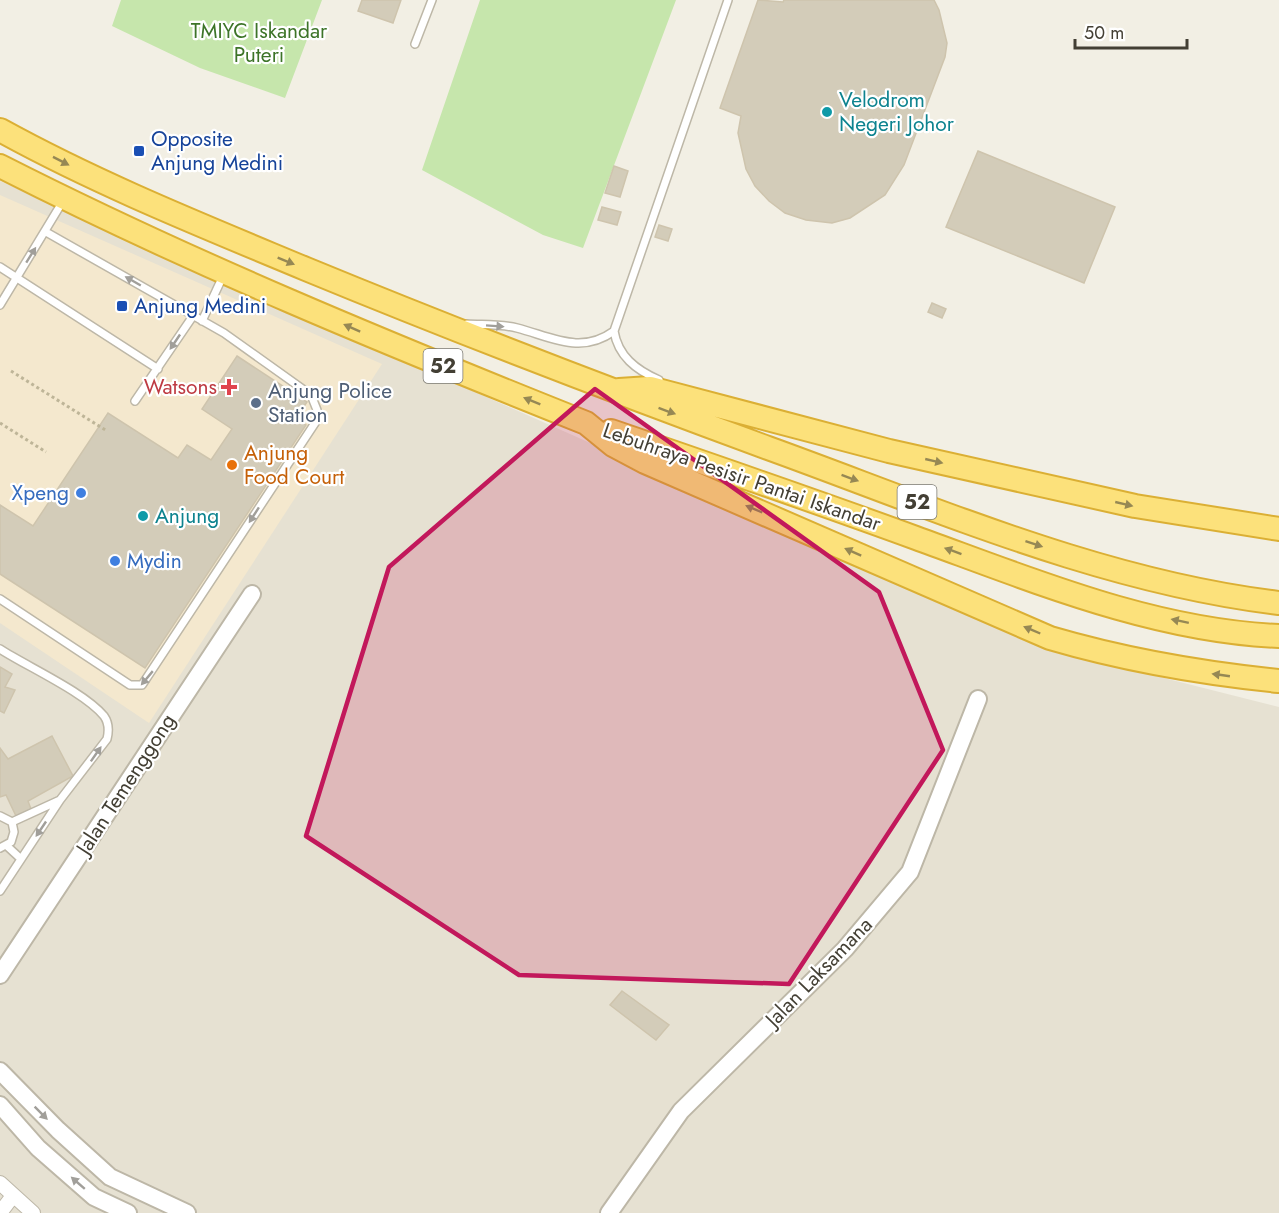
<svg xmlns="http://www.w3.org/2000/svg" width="1279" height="1213" font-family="Jost,sans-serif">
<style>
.residential{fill:#e6e1d2}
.commercial{fill:#f4e8ce}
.green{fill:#c6e6ac}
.building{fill:#d3ccb9;stroke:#cec4ad;stroke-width:1.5}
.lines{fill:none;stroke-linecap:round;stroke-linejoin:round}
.service-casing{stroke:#bdb7a7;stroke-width:10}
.minor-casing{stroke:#bdb7a7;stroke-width:16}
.tertiary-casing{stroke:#bdb7a7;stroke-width:20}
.trunk-casing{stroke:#dbaf34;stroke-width:26}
.path{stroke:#beb598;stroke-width:3;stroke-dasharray:3 3;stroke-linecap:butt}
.service{stroke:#fff;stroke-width:7}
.minor{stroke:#fff;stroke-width:14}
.tertiary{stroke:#fff;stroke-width:16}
.trunk{stroke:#fce17b;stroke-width:22}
.oneway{fill:#968854}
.oneway2{fill:#a19f9a}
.marked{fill:#c2185b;fill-opacity:0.2;stroke:#c2185b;stroke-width:4.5;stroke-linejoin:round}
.culture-dot{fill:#0f9aa8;stroke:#fff;stroke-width:2}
.transit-dot{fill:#1a4fb4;stroke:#fff;stroke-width:2}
.health-dot{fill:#e0444e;stroke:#fff;stroke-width:2}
.service-dot{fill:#5c6f8a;stroke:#fff;stroke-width:2}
.food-dot{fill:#e8710a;stroke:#fff;stroke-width:2}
.shop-dot{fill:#3f7fe0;stroke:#fff;stroke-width:2}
.labels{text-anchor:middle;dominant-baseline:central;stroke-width:4.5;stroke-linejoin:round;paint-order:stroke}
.shield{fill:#fff;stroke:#7b7971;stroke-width:1.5}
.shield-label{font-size:20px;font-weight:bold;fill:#433f34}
.park-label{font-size:21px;fill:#3d7428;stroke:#fff}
.culture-label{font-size:21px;fill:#0d838f;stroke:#fff;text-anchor:start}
.transit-label{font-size:21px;fill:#164399;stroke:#fff;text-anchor:start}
.health-label{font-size:21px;fill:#be3a42;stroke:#fff;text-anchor:end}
.service-label{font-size:21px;fill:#4e5e75;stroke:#fff;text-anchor:start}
.food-label{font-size:21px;fill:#c56008;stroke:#fff;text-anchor:start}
.street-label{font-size:21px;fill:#433f34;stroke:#fff}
.shop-label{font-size:21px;fill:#366cbe;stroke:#fff;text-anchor:end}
</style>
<rect width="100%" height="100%" fill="#f2efe4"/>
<path class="residential" d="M0,181L1061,652L1279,707V1213H0Z"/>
<path class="commercial" d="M0,195L382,364L149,723L0,623Z"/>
<path class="green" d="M121,0H322L285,98L200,68L112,26Z
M480,0H676L583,248L543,235L422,170Z"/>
<path class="building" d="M362,0H401L393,23L358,11Z
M758,0L783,2L784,0H934L939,10L947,43L945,57L904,165L885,195L850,218L832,223L806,220L785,213L769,201L755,186L746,169L738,133L741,116L720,108Z
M978,151L1115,207L1084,283L946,227Z
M614,166L628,171L620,197L605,193Z
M602,207L621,212L617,225L598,220Z
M659,225L672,229L668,241L655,237Z
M932,303L946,309L942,318L928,312Z
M237,356L307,402L296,418L306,425L145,668L0,574V505L33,526L108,413L178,458L187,445L211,460L232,429L202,409Z
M0,667L12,674L5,687L15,690L4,713L0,711Z
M52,736L73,776L28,801L31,809L16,816L6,795L0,797V748L8,759Z
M622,991L669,1025L656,1040L610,1005Z"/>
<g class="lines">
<defs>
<path id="service" d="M415,44L432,0
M0,267L158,369
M0,305L63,201
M202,321L223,276
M467,324C483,325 502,324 517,328C552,337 581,355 614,331
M659,380C636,370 618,356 614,331L728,0
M135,401L193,316
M0,599L130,685H142L317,420V410L311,395L224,333L46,232
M0,649C28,667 84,692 104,716C109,723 109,731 107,739L60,800L0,891
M0,816L12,822L14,832L11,842L0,848
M12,822L60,800
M7,846L21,859"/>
<path id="minor" d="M0,1183L33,1213
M0,1213L12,1197"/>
<path id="tertiary" d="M0,975L252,594
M0,1071L58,1130L110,1177L187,1213
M0,1105L38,1148L94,1197L128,1213
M609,1213L681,1111L845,949L910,872L978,699"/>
<path id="trunk" d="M0,130C98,184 203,226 306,269C459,332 613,391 768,448C934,508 1102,582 1279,603
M0,166C191,263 388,344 586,423L613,445L645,462L1050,638C1125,660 1200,673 1279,681
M619,390L650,388L889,451L1135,506L1279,529
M611,431C713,466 815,501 916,538C1032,580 1154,631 1279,636"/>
</defs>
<use href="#service" class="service-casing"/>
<use href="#minor" class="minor-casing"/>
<use href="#tertiary" class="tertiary-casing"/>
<use href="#trunk" class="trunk-casing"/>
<path class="path" d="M11,371L107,431
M0,423L46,452"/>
<use href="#service" class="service"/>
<use href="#minor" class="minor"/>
<use href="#tertiary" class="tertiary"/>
<use href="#trunk" class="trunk"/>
</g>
<defs><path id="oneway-solid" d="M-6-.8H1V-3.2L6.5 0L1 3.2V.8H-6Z" transform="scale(1.5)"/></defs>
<g class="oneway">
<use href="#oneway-solid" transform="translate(61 161) rotate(27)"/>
<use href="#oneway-solid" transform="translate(286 261) rotate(22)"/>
<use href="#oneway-solid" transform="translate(352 328) rotate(-156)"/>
<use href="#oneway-solid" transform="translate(532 401) rotate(-158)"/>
<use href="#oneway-solid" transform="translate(667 411) rotate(20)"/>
<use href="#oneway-solid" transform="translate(934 461) rotate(13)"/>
<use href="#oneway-solid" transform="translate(850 478) rotate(20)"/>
<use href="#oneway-solid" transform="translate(1124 504) rotate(13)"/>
<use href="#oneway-solid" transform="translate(754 509) rotate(-157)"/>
<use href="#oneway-solid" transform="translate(1034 544) rotate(18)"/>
<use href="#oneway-solid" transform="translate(953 551) rotate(-160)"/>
<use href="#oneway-solid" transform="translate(853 552) rotate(-156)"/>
<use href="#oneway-solid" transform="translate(1180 621) rotate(-168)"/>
<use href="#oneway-solid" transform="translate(1032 630) rotate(-157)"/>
<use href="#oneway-solid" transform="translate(1221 675) rotate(-172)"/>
</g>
<g class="oneway2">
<use href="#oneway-solid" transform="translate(31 255) rotate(-58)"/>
<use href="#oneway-solid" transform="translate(133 281) rotate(-150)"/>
<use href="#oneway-solid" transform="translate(495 326) rotate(4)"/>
<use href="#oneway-solid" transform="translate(175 342) rotate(124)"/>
<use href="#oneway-solid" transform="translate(254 515) rotate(123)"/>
<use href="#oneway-solid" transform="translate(147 678) rotate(130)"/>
<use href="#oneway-solid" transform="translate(96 754) rotate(-55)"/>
<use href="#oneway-solid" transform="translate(41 829) rotate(124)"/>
<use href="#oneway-solid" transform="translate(41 1113) rotate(45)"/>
<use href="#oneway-solid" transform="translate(78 1183) rotate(-139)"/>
</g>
<path class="marked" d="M595,389L879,592L943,750L789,984L519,975L306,836L389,567Z"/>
<g class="culture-dot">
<circle cx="827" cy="112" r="6"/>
<circle cx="143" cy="516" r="6"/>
</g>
<g class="transit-dot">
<rect x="133" y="145" width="12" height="12" rx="3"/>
<rect x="116" y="300" width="12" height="12" rx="3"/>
</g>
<path class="health-dot" d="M226 378h6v6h6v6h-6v6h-6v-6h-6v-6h6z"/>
<circle class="service-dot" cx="256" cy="403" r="6"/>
<circle class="food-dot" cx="232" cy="465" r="6"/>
<g class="shop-dot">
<circle cx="81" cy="493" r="6"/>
<circle cx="115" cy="561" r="6"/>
</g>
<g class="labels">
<g class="shield">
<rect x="423.5" y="349" width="39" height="34" rx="4.5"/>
<rect x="897.5" y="485" width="39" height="34" rx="4.5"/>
</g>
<g class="shield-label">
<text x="443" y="366">52</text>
<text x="917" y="502">52</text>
</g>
<g class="park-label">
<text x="259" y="31">TMIYC Iskandar<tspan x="259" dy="24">Puteri</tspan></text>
</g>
<g class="culture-label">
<text x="839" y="100">Velodrom<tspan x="839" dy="24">Negeri Johor</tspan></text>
<text x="155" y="516">Anjung</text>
</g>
<g class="transit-label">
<text x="151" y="139">Opposite<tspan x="151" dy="24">Anjung Medini</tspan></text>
<text x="134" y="306">Anjung Medini</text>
</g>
<g class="health-label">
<text x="217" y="387">Watsons</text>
</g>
<g class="service-label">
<text x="268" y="391">Anjung Police<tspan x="268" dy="24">Station</tspan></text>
</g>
<g class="food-label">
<text x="244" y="453">Anjung<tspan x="244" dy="24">Food Court</tspan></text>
</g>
<g class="street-label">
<text transform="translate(742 477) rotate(19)">Lebuhraya Pesisir Pantai Iskandar</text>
<text transform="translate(126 784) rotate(-57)">Jalan Temenggong</text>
<text transform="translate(819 972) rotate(-46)">Jalan Laksamana</text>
</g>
<g class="shop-label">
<text x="69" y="493">Xpeng</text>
<text x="127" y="561" text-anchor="start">Mydin</text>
</g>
</g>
<path d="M1075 39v9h112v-9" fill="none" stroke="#433f34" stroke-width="3"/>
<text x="1084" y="39" font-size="18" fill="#433f34" stroke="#ffffff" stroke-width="4.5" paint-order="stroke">50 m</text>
</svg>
